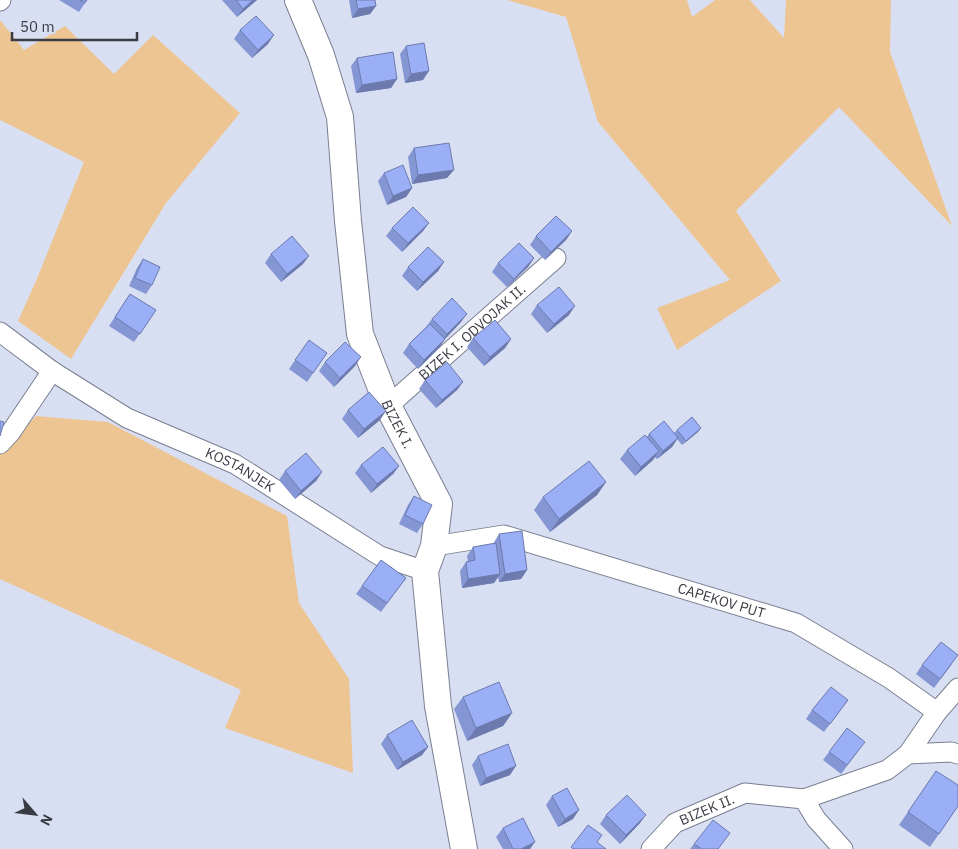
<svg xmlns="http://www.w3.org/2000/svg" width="958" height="849" font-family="'IBM Plex Sans',sans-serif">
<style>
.green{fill:#edc593}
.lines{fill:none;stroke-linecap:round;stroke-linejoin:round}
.street-casing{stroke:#797f90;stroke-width:21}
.secondary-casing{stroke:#797f90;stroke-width:28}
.street{stroke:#fff;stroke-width:19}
.secondary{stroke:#fff;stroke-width:26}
.wall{fill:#8596d4}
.shaded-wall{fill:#6c7aad}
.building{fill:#9baff7;stroke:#6c7aad}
.labels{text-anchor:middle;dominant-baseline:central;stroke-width:4.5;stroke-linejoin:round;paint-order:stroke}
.street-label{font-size:14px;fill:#3a3c43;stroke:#d9dff2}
</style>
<rect width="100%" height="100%" fill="#d9dff2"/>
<path class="green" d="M507,0H687L692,17L715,0H750L784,38L786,0H891L890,52L952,226L839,107L736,211L781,281L677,350L657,308L730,280L598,122L566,17Z
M0,20L24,50L65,26L114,74L153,35L240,113L166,203L71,359L18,321L36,281L84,162L0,120Z
M36,416L108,422L287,516L299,603L349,679L353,773L225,728L241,690L0,579V454Z"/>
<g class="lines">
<defs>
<g id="street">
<path d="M0,1L1,0"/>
<path id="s1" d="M0,332L52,371L127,418L235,464L380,556L425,571"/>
<path id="s2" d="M388,406L556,258"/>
<path d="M0,444L11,432L52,371"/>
<path id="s3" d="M434,546L504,535L796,623L889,678L937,712L908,754"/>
<path d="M937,712L958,688"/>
<path d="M804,799L816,819L843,849"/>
<path id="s4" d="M651,849L675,823L745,793L804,799L887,770L908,754L951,752L958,754"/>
</g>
<g id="secondary">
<path id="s5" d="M298,0L321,55L340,117L348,221L360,334L388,406L439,504L434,546L425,571L438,706L464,849"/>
</g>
</defs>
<use href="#street" class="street-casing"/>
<use href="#secondary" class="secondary-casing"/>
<use href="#street" class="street"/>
<use href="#secondary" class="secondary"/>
</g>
<path class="wall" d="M59,0H87L79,12Z
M222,0H257L237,17Z
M349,0H375L376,6L370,14L352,18Z
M240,30L268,44L252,58L234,39Z
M406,46L423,80L405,83L400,54Z
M357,58L397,79L391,88L356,93L351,66Z
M414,148L447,178L412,184L408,157Z
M384,173L412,188L406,197L387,205L378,181Z
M429,223L423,231L402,252L386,236L392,228Z
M572,231L566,240L545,260L530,245L536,236Z
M271,254L303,264L281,282L265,263Z
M534,258L528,267L507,287L492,272L498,263Z
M143,259L152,285L146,294L129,286L137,268Z
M444,262L438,271L417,291L402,276L408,267Z
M130,294L156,310L134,342L109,326Z
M537,305L569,315L547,333L531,314Z
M432,319L461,322L445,339L439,348L418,369L403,353L409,344L426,327Z
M473,338L511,339L505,348L484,366L467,347Z
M309,340L327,353L307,382L289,369Z
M325,362L355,366L334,387L319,371Z
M425,380L463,382L457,390L436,408L419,389Z
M348,410L380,420L358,438L342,419Z
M701,428L698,432L682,445L677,439L672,447L657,459L655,457L653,460L635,476L620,459L627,450L647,437L649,434L674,433L677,430Z
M361,465L399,466L393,474L371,493L355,473Z
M285,471L322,472L316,481L295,499L279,480Z
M606,482L597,495L550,532L534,510L543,497Z
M414,496L423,524L417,533L399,524L408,505Z
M499,534L527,570L521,579L499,582L498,577L494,583L462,588L460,571L466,562H468L467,556L473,547L493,544Z
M381,560L406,578L381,612L356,594Z
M952,664L934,688L916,674L922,665Z
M463,697L512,713L503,726L467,741L454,709Z
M848,700L824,732L806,719L812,710Z
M387,735L428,747L422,755L397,770L381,744Z
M859,750L841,774L823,760L829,752Z
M478,756L510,775L480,786L472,765Z
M936,771L958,806L930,847L899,825Z
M552,796L573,819L558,827L546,805Z
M606,815L640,823L620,844L600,824Z
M503,828L530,849H503L496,837Z
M694,844L719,849H690Z"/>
<path class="shaded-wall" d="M253,0H257L237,17L243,9Z
M376,6L370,14L352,18L358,9Z
M274,35L268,44L252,58L258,50Z
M429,71L423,80L405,83L411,74Z
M397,79L391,88L356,93L362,85Z
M454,170L447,178L412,184L418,175Z
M412,188L406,197L387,205L393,196Z
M429,223L423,231L402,252L408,243Z
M572,231L566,240L545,260L551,252Z
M309,256L303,264L281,282L287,274Z
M534,258L528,267L507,287L514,279Z
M444,262L438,271L417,291L423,282Z
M575,306L569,315L547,333L554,324Z
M467,314L461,322L441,343L447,334Z
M445,339L439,348L418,369L424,360Z
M511,339L505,348L484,366L490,357Z
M361,357L355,366L334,387L340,378Z
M463,382L457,390L436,408L442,400Z
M386,411L380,420L358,438L364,429Z
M701,428L698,432L682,445L686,441Z
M678,438L672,447L657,459L663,451Z
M659,451L653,460L635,476L641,467Z
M399,466L393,474L371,493L377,484Z
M322,472L316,481L295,499L301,491Z
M606,482L597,495L550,532L559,519Z
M527,570L521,579L499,582L505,574Z
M500,574L494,583L462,588L468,579Z
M512,713L503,726L467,741L476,728Z
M428,747L422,755L397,770L403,762Z
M516,766L510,775L480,786L486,778Z
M579,810L573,819L558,827L565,819Z
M646,815L640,823L620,844L626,835Z
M535,842L530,849H521Z"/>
<path class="building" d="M80,0H87L85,3Z
M236,0H253L243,9Z
M356,0H375L376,6L358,9Z
M256,16L274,35L258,50L240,30Z
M424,43L429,71L411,74L406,46Z
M393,52L397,79L362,85L357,58Z
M449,143L454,170L418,175L414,148Z
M403,165L412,188L393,196L384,173Z
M413,207L429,223L408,243L392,228Z
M556,216L572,231L551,252L536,236Z
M292,236L309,256L287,274L271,254Z
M519,243L534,258L514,279L498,263Z
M428,247L444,262L423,282L408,267Z
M143,259L160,267L152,285L135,278Z
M559,287L575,306L554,324L537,305Z
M130,294L156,310L140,334L115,317Z
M452,298L467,314L447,334L432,319Z
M495,320L511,339L490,357L473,338Z
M430,324L445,339L424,360L409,344Z
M309,340L327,353L313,373L295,360Z
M345,342L361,357L340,378L325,362Z
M447,362L463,382L442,400L425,380Z
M369,392L386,411L364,429L348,410Z
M692,417L701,428L686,441L677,430Z
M0,421L4,422L0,436Z
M664,421L678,438L663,451L649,434Z
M645,435L659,451L641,467L627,450Z
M383,447L399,466L377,484L361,465Z
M306,453L322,472L301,491L285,471Z
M589,461L606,482L559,519L543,497Z
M414,496L432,505L423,524L405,515Z
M522,531L527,570L505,574L499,534Z
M496,543L500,574L468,579L466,562L475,560L473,547Z
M381,560L406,578L387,603L362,586Z
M941,642L958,655L940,679L922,665Z
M499,682L512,713L476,728L463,697Z
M831,687L848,700L830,724L812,710Z
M412,720L428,747L403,762L387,735Z
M847,728L865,742L847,765L829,752Z
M508,744L516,766L486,778L478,756Z
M936,771L958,785V806L939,834L908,812Z
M567,788L579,810L565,819L552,796Z
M627,795L646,815L626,835L606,815Z
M523,818L535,842L521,849H513L503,828Z
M713,820L730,833L718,849H702L694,844Z
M588,825L602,835L597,842L606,849H573L571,847Z"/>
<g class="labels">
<g class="street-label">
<text stroke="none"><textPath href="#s2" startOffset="112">BIZEK I. ODVOJAK II.</textPath></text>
<text stroke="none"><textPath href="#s5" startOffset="440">BIZEK I.</textPath></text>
<text stroke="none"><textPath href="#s1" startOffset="278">KOSTANJEK</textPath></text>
<text stroke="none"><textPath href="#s3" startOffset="298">CAPEKOV PUT</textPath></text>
<text stroke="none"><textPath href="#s4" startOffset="70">BIZEK II.</textPath></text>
</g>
</g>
<g transform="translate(35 814) rotate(118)" stroke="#d9dff2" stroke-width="4" paint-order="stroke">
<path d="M0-4L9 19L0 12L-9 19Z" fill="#3a3c43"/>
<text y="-8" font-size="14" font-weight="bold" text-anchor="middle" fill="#3a3c43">N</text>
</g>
<path d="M12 32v8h125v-8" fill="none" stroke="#3a3c43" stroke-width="2.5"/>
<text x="20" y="32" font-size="15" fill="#3a3c43" stroke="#d9dff2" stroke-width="4" paint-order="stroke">50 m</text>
</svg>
